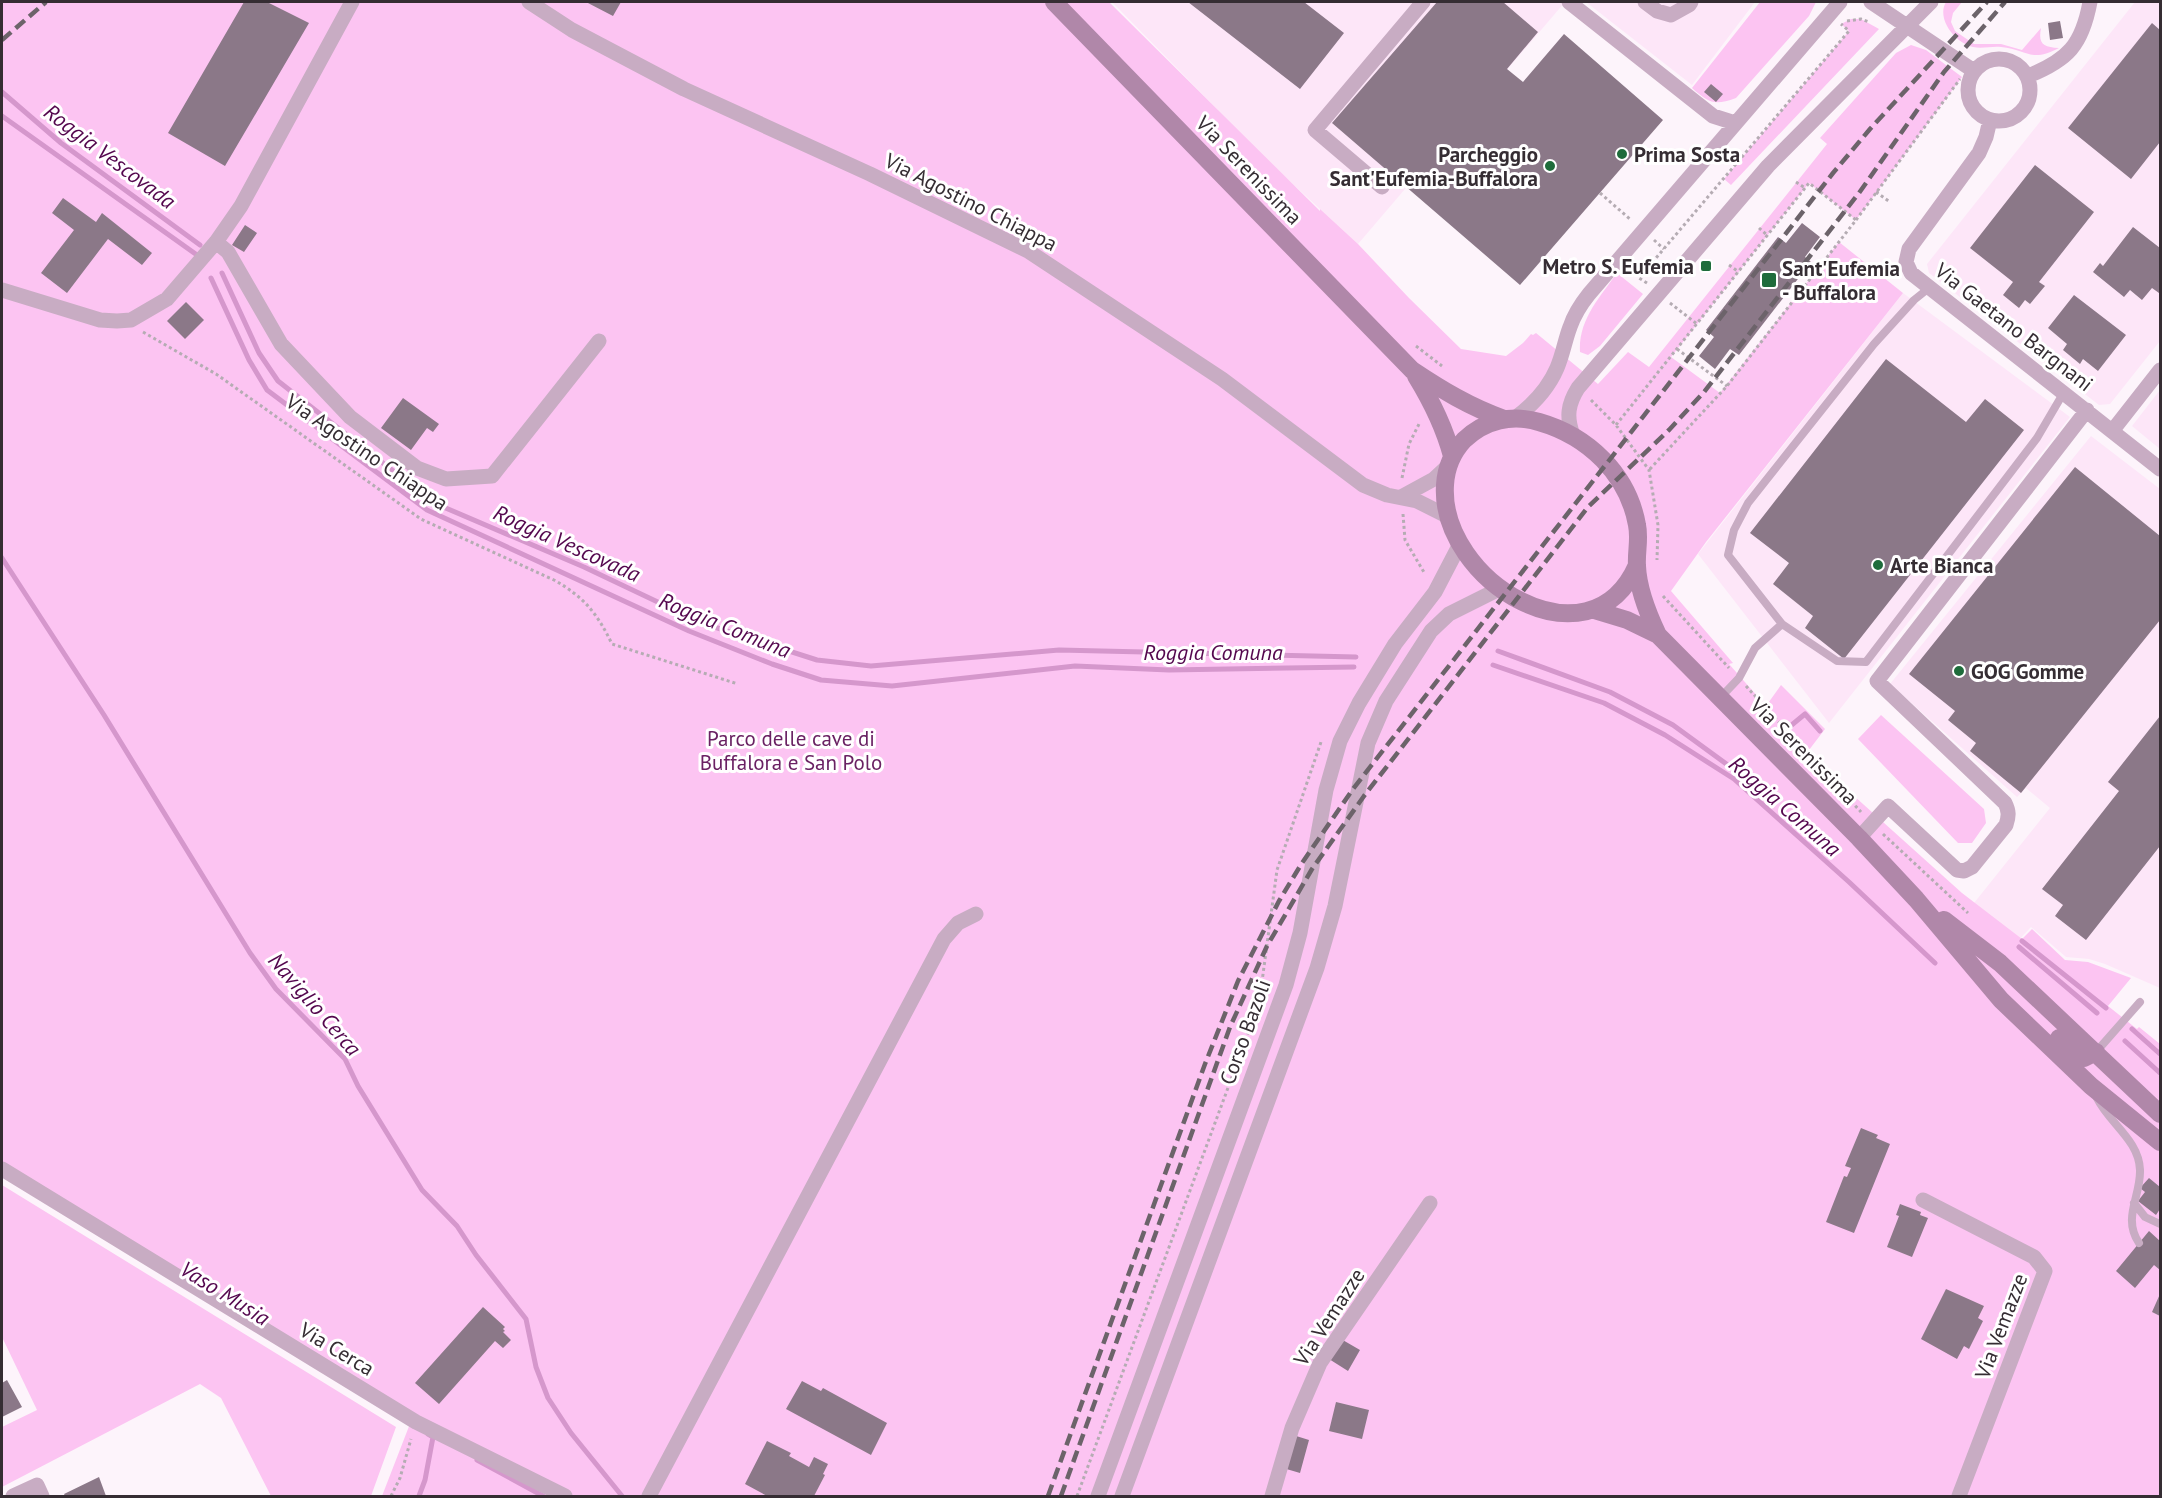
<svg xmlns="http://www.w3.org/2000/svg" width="2162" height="1498" font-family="'PT Sans',sans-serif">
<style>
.built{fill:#fde6f8}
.green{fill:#fcc4f2}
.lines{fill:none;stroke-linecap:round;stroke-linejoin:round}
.stream{stroke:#d597cc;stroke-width:5}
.building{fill:#8b7888}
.path{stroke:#b5acb3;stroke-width:3;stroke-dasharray:3 3;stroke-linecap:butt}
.lane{stroke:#c8acc3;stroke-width:8}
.street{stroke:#c8acc3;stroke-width:15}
.secondary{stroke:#b087a9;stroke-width:18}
.rail{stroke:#6c636a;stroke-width:4.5;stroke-dasharray:12 6;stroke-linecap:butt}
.poi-dot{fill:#1e6c3b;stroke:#fff;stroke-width:2}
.labels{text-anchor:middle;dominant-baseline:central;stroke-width:6;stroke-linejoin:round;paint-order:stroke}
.poi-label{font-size:21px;font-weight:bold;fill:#352d33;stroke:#fff;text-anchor:start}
.street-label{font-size:21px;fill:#352d33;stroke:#fff}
.park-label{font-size:21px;fill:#6a2163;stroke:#fff}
.water-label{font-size:22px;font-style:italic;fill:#54074e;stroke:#fff}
</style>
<rect width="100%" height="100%" fill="#fdf4fb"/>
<path class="built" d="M1112,2H1565L1358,244L1270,163Z
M1586,2H1755L1692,85Z
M2135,2H2160V341L2110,404L2099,405L1929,273L1927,264Z
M1903,293L2070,417L1829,723L1698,554Z
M2160,390V449L2132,426Z
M2091,436L2160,489V988L2105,964L2089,959L2066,957L2031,927L2014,945L1970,908L2050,808L2026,788L2017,797L1890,684Z"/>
<path class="green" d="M2,2H1109L1320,211V209L1358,244L1409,298L1461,349L1506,356L1523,343L1531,334L1533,335L1536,333L1598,384L1628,352L1649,367L1827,144L1820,138L1896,53L1911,45L1926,50L1962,77L1856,220L1809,183L1671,357L1720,393L1839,242L1903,293L1706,542L1671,591L1733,663L1729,664L1766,706L1781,685L1825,729L1809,750L1786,725L1784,726L1814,760L1962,893L2022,939L2032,929L2065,960L2088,962L2131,978L2108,1006L2137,1029L2139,1027L2160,1044V1496H382L413,1416L2,1162Z
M1760,2H1816L1809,16L1736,98C1714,106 1709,103 1692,88Z
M1946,2H1962L1953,13L1951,22L1955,31L1974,44H2001L2022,50L2041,28C2038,44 2043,47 2059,48C2031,63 2028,50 2001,47C1992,46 1982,49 1973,47C1955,43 1936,19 1946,2Z
M1851,19H1861L1879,29L1731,185L1724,179L1849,31L1841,24Z
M1617,273L1643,294L1600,346L1588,355L1580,352C1578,320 1600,297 1617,273Z
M1881,715L1984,809L1986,823L1972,843H1958L1858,739Z
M2,1185L396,1427L371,1496H271L221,1398L200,1384L2,1487V1427L37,1410L2,1337Z"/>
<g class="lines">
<path class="stream" d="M2,92L61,143L200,245
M2,116L197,255
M222,273L259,353L278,381L434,503L584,567L702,623L817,660L871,666L1059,650L1356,657
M211,278L249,360L267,390L427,510L689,631L772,664L821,680L892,686L1075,666L1169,670L1354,667
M2,558L104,715L250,953L276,989L345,1059L358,1086L422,1190L457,1226L476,1255L526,1319L536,1367L548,1398L571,1433L622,1496
M1498,651L1610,692L1673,725L1736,771
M1493,665L1604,703L1665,735L1734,779L1849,882L1935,963
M1788,728L1805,714L1820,731
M2022,941L2106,1008
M2019,947L2097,1013
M2132,1029L2160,1054
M2125,1041L2160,1073
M477,1460L543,1496
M419,1496L425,1480L433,1437L428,1434"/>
</g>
<path class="building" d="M244,2H267L309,23L225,166L168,133Z
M586,2H621L613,16Z
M1188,2H1304L1344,33L1300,89Z
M1437,2H1503L1538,32L1507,69L1523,82L1564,34L1663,120L1520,285L1332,123Z
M2060,21L2063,38L2050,40L2048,23Z
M2152,23L2160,30V142L2131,179L2068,128Z
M1711,84L1723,94L1716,102L1704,92Z
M2035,165L2094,212L2039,282L2045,286L2030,304L2025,300L2019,308L2003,295L2013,282L1970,248Z
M63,198L96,222L102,213L152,253L142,265L108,239L67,293L41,273L74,230L52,213Z
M1802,223L1820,237L1805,257L1811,262L1739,355L1730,349L1715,369L1699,356L1714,337L1706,330L1778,237L1786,243Z
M245,225L257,233L244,252L232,245Z
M2133,227L2160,248V291L2159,293L2152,288L2142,300L2130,290L2124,297L2093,272L2100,263L2103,266Z
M2074,295L2126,335L2098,371L2083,359L2080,364L2063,350L2067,344L2048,328Z
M186,302L204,320L185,339L167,321Z
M1886,359L1966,422L1985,399L2024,430L1844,659L1805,628L1813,616L1773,584L1789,563L1750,533Z
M403,398L439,424L433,432L427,428L411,450L381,428Z
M2075,467L2160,536V620L2021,793L1970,751L1976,743L1948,720L1955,711L1909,674Z
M2160,716V846L2086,940L2055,916L2063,905L2042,889L2119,791L2108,782Z
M1861,1128L1878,1135L1876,1138L1890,1144L1854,1233L1826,1222L1844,1176L1847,1177L1851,1168L1845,1166Z
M2149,1178L2160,1187V1209L2156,1215L2138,1201L2145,1192L2140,1188Z
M1900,1204L1921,1212L1920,1215L1928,1218L1912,1257L1887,1247L1899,1216L1896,1215Z
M2149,1231L2160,1241V1270L2154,1265L2135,1288L2116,1271Z
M1946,1289L1984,1306L1978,1318L1983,1321L1969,1349L1964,1346L1957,1359L1921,1339Z
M2160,1294V1316L2152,1312Z
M483,1307L505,1327L503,1329L505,1331L503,1332L511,1340L503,1348L495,1341L439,1404L415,1383Z
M1341,1339L1360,1350L1348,1371L1329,1359Z
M7,1380L22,1407L2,1417V1383Z
M802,1381L821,1391L823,1388L887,1423L871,1455L786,1409Z
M1336,1402L1369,1410L1362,1439L1329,1431Z
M1293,1435L1309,1440L1300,1473L1283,1468Z
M767,1441L791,1453L789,1456L809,1467L814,1457L828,1464L823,1474L825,1475L814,1496H767L745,1484Z
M99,1477L106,1496H65L64,1494Z"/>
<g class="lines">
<path class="path" d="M1847,21L1861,19L1869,22
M1796,182L1805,188
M1876,192L1890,202
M1600,193L1631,220
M1856,220L1960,79
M1759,228L1768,236
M1654,240L1664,249
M1729,265L1739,272
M1647,283L1639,278L1849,31L1841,24
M1670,303L1697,324
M143,332L216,374L421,519L554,580C584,597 597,613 612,644L738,684
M1416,346L1442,366
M1677,349L1727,386
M1591,400L1616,425L1649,470L1658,525L1657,560
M1616,425L1809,183L1856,220L1727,386L1649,470
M1402,478L1409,444L1420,422
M1403,514L1405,540L1425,574
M1663,596L1729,668
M1746,686L1861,812
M1883,834L1968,913
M391,1496L400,1478L411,1439
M1077,1496L1259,1004L1277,870L1321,742"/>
<path class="lane" d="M1782,624L1837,661L1866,662L2037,438L2064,392
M1720,698L1739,678L1755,648L1782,624L1728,555L1734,530L1748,503L1874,344L1914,300L1929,288
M2096,1052L2140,1002
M2097,1098C2109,1123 2139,1140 2140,1170C2141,1196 2122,1218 2139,1243
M2134,1203L2145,1217L2160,1224"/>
<path class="street" d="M529,2L572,30L684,89L870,174L1028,251L1222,379L1363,485L1387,495L1417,501L1447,516
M1569,2L1713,116L1735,123
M1645,2L1657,11L1671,15L1689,5L1691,2
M1871,2L1974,71
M1968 90a31 31 0 1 1 62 0a31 31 0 1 1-62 0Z
M2028,76C2068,60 2082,45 2090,2
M1990,120L1986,137L1979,153L1909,249L1906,262L1911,273L2160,469
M1382,187L1315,130L1423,2
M216,242L228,252L281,344L350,417L417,468L446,479L492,476L599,341
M2,290L100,320L117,321L131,320L167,299L216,242L241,206L352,2
M1515,418C1534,404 1548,389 1557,368C1563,354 1565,340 1570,327C1574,315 1581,304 1589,294L1840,2
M2113,430L2160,370
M1573,435C1566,417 1568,404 1578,388L1768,166L1931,2
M1401,497L1434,479L1448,466
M1859,838L1888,806L1957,870L1964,871L1972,867L2006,825C2009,816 2009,811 2005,803L1877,681L2087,410
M2,1169L416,1422L565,1496
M1923,1200L2034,1257L2045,1271L1959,1496
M13,1496L37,1485L42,1496
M649,1496L944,939L958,923L976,914
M1098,1496L1286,985L1300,933L1326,790L1340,741L1359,703L1395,644L1435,592L1460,544
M1122,1496L1317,968L1335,906L1368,743L1386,701L1431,631L1449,614L1499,589
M1272,1496L1292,1428L1320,1363L1430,1203"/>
<path class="secondary" d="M1054,2L1412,370C1442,390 1470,407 1504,419
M1416,376C1432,402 1444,426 1452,456
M1637,565C1590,672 1439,581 1445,485C1446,467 1452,453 1464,440C1485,420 1512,414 1539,422C1588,436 1628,474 1637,525C1640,539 1636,552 1637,566C1638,590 1648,614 1658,635
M1594,610L1627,620L1658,635L1859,838L1916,899L2001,1000L2091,1086L2160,1142
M1944,920L2000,963L2160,1114
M2059,1038L2074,1053L2084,1058L2096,1052"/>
<path class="rail" d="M2,40L46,2
M1048,1496L1205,1064L1238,981L1279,901L1302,863L1353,789L1833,173L1870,129L1987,2
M1061,1496L1230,1027L1267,946L1312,869L1364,796L1588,507L1669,430L1704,392L1859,193L1944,72L2005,2"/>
</g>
<g class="poi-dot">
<circle cx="1622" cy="154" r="6"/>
<circle cx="1550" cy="166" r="6"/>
<rect x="1700" y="260" width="12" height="12" rx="3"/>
<rect x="1761" y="272" width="16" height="16" rx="3"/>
<circle cx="1878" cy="565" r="6"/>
<circle cx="1959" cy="671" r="6"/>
</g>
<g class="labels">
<g class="poi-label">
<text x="1538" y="154" text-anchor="end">Parcheggio<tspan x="1538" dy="24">Sant'Eufemia-Buffalora</tspan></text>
<text x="1634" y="154">Prima Sosta</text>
<text x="1694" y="266" text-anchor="end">Metro S. Eufemia</text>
<text x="1782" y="268">Sant'Eufemia<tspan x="1782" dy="24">- Buffalora</tspan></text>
<text x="1890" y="565">Arte Bianca</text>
<text x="1971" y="671">GOG Gomme</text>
</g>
<g class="street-label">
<text transform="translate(1249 170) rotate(46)">Via Serenissima</text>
<text transform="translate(971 202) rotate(27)">Via Agostino Chiappa</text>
<text transform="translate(2014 327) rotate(38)">Via Gaetano Bargnani</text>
<text transform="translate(367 452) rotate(34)">Via Agostino Chiappa</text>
<text transform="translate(1804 751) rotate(45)">Via Serenissima</text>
<text transform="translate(1245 1032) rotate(-70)">Corso Bazoli</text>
<text transform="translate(1329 1317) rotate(-57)">Via Vemazze</text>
<text transform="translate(2001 1326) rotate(-69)">Via Vemazze</text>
<text transform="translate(337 1349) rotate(31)">Via Cerca</text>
</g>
<g class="park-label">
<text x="791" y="738">Parco delle cave di<tspan x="791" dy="24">Buffalora e San Polo</tspan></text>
</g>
<g class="water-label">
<text transform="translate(110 156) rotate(37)">Roggia Vescovada</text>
<text transform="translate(567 543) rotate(24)">Roggia Vescovada</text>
<text transform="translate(725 625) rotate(22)">Roggia Comuna</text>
<text x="1213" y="652">Roggia Comuna</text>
<text transform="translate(1785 806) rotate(41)">Roggia Comuna</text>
<text transform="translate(315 1004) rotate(49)">Naviglio Cerca</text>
<text transform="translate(225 1293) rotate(32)">Vaso Musia</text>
</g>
</g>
<rect width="2162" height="1498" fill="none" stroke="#352d33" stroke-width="6"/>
</svg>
